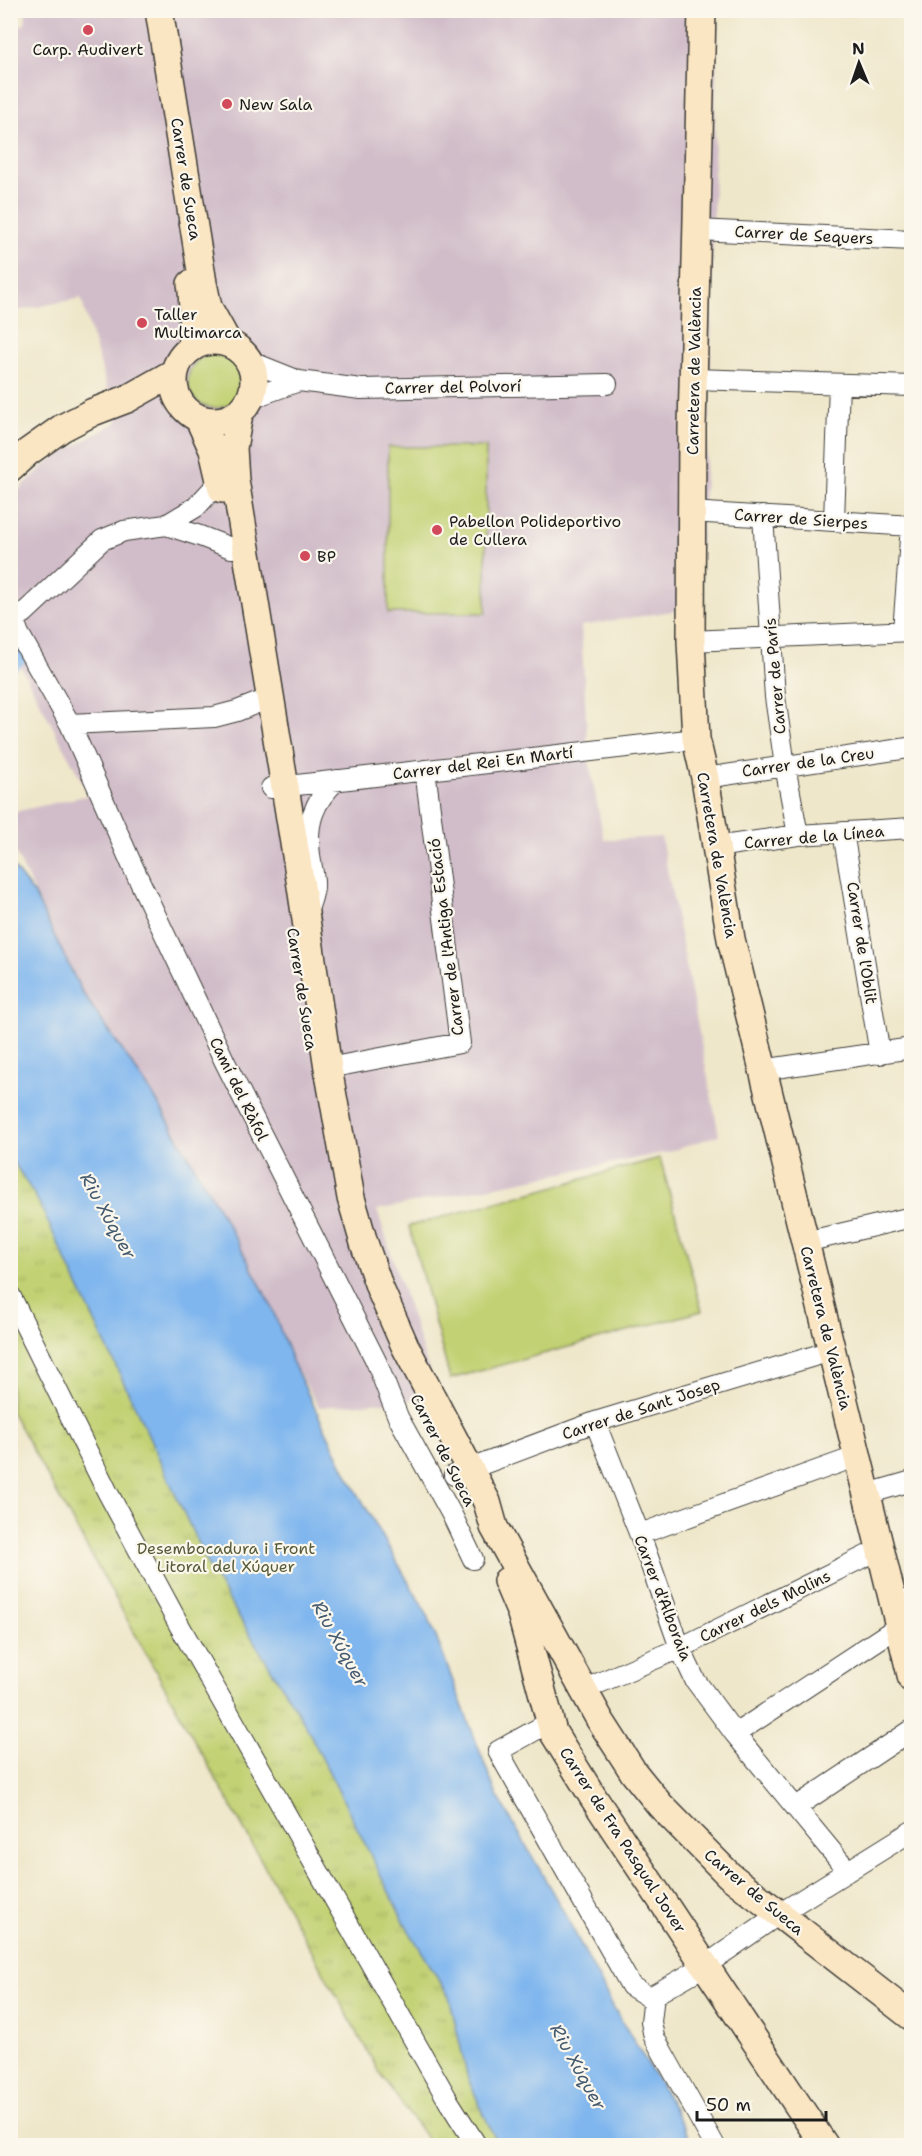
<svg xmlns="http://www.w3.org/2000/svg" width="922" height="2156" font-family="'Shantell Sans',sans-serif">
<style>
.industrial{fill:#d1bdc9}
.grass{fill:#c2d173;stroke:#6f7648;stroke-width:1.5}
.park{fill:url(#park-tufts);stroke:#6f7648;stroke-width:1.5}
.water{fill:#7fb6ee;stroke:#4e6985;stroke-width:1.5}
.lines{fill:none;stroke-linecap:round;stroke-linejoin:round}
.canal{stroke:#7fb6ee;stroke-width:18}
.street-casing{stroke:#3c3a36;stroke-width:22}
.secondary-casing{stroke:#3c3a36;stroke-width:30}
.street{stroke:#fff;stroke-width:20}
.secondary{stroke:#fbe6c4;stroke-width:27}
.poi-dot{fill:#d1495b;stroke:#fbf7ec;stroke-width:2}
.labels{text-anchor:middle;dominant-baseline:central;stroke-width:4.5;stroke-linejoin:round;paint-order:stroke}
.poi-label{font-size:16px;fill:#1c1c1c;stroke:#fbf7ec;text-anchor:start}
.street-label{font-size:16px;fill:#1c1c1c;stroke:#fbf7ec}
.park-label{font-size:16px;fill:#565b3a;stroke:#fbf7ec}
.water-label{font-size:18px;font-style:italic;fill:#445a70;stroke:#fbf7ec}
</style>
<defs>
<pattern id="park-tufts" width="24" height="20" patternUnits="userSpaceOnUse" patternTransform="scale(1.5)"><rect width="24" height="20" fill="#c2d173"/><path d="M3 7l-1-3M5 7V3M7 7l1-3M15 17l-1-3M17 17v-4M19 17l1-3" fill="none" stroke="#a6b363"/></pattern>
</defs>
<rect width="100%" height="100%" fill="#fbf7ec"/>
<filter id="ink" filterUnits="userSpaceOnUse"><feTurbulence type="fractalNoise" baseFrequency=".0167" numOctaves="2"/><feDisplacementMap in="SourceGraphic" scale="12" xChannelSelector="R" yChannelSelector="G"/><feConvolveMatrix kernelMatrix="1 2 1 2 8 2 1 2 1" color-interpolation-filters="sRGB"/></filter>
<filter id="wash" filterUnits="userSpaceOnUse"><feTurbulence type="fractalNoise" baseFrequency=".008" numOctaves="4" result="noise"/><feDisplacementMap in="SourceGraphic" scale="24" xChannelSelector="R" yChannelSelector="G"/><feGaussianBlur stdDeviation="1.35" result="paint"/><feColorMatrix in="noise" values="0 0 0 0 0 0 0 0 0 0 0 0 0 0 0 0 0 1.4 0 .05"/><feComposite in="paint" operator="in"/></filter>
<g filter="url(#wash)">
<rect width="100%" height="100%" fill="#efe7ca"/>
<path class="industrial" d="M26,10L717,11L710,396L697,607L581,626L588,756L604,840L661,837L719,1135L668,1152L377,1210L438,1398L319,1407L292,1361L271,1305L155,1098L82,992L11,843L10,813L89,795L11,648V497L49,461L117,422L81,298L11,312V28L25,24Z"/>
<path class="grass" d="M188 381a27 27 0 1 1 54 0a27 27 0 1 1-54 0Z
M388,447H486V613H388Z
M660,1158L702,1311L450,1379L409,1226Z"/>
<path class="park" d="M10,936L653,2145H431L379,2072L11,1411Z"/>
<path class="water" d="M11,864L34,894L82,992L155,1098L236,1239L271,1305L292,1361L348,1476L428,1616L495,1791L565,1914L615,2010L666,2094L693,2145H498L468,2079L449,1996L406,1926L305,1724L209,1568L147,1432L37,1199L11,1158Z"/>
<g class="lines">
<path class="canal" d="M10,663L18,657"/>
</g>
</g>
<g filter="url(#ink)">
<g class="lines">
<defs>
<path id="street" d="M697,230L912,240
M249,361L299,381L361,389L607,384
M694,379L912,386
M252,398L299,381
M691,512L912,526
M763,516L775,697L785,766L798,835
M834,520L839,384
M166,525L200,536L231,548
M13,619L19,634L70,724L132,865L225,1062L376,1361L398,1417L452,1515L473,1559
M13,619L24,613L102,540L124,531L166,525L196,507L221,480
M903,631L911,526
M691,641L912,631
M70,724L214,717L237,711L257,703
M705,778L908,748L912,749
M271,788L696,739
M843,832L880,1054
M716,847L798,835L912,828
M308,910C310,902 315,892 314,883C314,874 311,865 310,855C306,824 313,801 337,780
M328,1068L460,1043L425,770
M762,1070L912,1048
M805,1242L912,1217
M10,1295L108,1493L178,1623L449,2102L477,2146
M595,1422L643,1543L680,1648L695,1680L735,1734L848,1871
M454,1475L595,1422L831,1351
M867,1494L912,1481
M640,1534L858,1456
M894,1605L912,1598
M583,1690L680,1648L880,1549
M550,1722L498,1751L631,1986L652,1999
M735,1734L899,1626
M796,1807L912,1730
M715,2146L654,2037L651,2022L654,1995L706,1965L779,1914L912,1831"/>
<path id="secondary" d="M159,10L203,283L208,307L228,343
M702,10L692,428L691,641L696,739L705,778L731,939L912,1679
M191,284C195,306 191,326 192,348
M174 381a40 40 0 1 1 80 0a40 40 0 1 1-80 0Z
M239,414L233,448L235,480L301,886L328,1068L351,1198L364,1243L380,1289L405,1346L487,1502L494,1527L600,1720L634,1773L660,1805L729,1875L912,2017
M199,419L213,450L222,489
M10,468L28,452L62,428L93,412L127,399L175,372
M507,1581L521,1614L553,1732L593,1797L825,2146"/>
</defs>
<use href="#street" class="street-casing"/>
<use href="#secondary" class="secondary-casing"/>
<use href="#street" class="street"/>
<use href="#secondary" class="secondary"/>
</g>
</g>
<g class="poi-dot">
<circle cx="88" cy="30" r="6"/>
<circle cx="227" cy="104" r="6"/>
<circle cx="142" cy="323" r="6"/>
<circle cx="437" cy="530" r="6"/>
<circle cx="305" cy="556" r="6"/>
</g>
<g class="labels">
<g class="poi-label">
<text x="88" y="49" text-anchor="middle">Carp. Audivert</text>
<text x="239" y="104">New Sala</text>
<text x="154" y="314">Taller<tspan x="154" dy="18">Multimarca</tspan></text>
<text x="449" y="521">Pabellon Polideportivo<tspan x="449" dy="18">de Cullera</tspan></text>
<text x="317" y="556">BP</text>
</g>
<g class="street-label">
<text transform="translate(186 179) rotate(81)">Carrer de Sueca</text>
<text transform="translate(804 235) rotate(3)">Carrer de Sequers</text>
<text transform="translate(694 371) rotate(-89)">Carretera de València</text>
<text transform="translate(453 387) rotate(-1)">Carrer del Polvorí</text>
<text transform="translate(801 519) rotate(4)">Carrer de Sierpes</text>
<text transform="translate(775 676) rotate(-95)">Carrer de París</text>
<text transform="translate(808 762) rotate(-8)">Carrer de la Creu</text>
<text transform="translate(483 763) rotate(-7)">Carrer del Rei En Martí</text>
<text transform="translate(814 837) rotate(-5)">Carrer de la Línea</text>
<text transform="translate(717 855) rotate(80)">Carretera de València</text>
<text transform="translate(446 937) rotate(-97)">Carrer de l'Antiga Estació</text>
<text transform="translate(862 943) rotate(81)">Carrer de l'Oblit</text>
<text transform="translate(302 989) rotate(81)">Carrer de Sueca</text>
<text transform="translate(239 1089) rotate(64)">Camí del Ràfol</text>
<text transform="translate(826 1328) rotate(76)">Carretera de València</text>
<text transform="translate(641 1409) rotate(-18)">Carrer de Sant Josep</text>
<text transform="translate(443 1450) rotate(63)">Carrer de Sueca</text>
<text transform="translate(663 1598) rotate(69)">Carrer d'Alboraia</text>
<text transform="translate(765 1606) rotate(-26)">Carrer dels Molins</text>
<text transform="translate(623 1840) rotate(57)">Carrer de Fra Pasqual Jover</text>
<text transform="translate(754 1892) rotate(40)">Carrer de Sueca</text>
</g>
<g class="park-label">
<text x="226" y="1548">Desembocadura i Front<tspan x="226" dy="18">Litoral del Xúquer</tspan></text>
</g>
<g class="water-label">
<text transform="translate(108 1216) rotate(61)">Riu Xúquer</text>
<text transform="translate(340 1644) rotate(61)">Riu Xúquer</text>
<text transform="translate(578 2067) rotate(61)">Riu Xúquer</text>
</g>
</g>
<rect width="922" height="2156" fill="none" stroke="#fbf7ec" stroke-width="36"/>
<g transform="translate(859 63) rotate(358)" stroke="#fbf7ec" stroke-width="4.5" paint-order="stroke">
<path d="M0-4.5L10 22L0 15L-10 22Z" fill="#1c1c1c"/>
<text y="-9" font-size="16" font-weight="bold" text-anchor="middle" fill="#1c1c1c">N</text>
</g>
<path d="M697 2111v9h129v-9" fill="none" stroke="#1c1c1c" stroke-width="3"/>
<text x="706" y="2111" font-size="18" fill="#1c1c1c" stroke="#fbf7ec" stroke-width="4.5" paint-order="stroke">50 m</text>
</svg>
